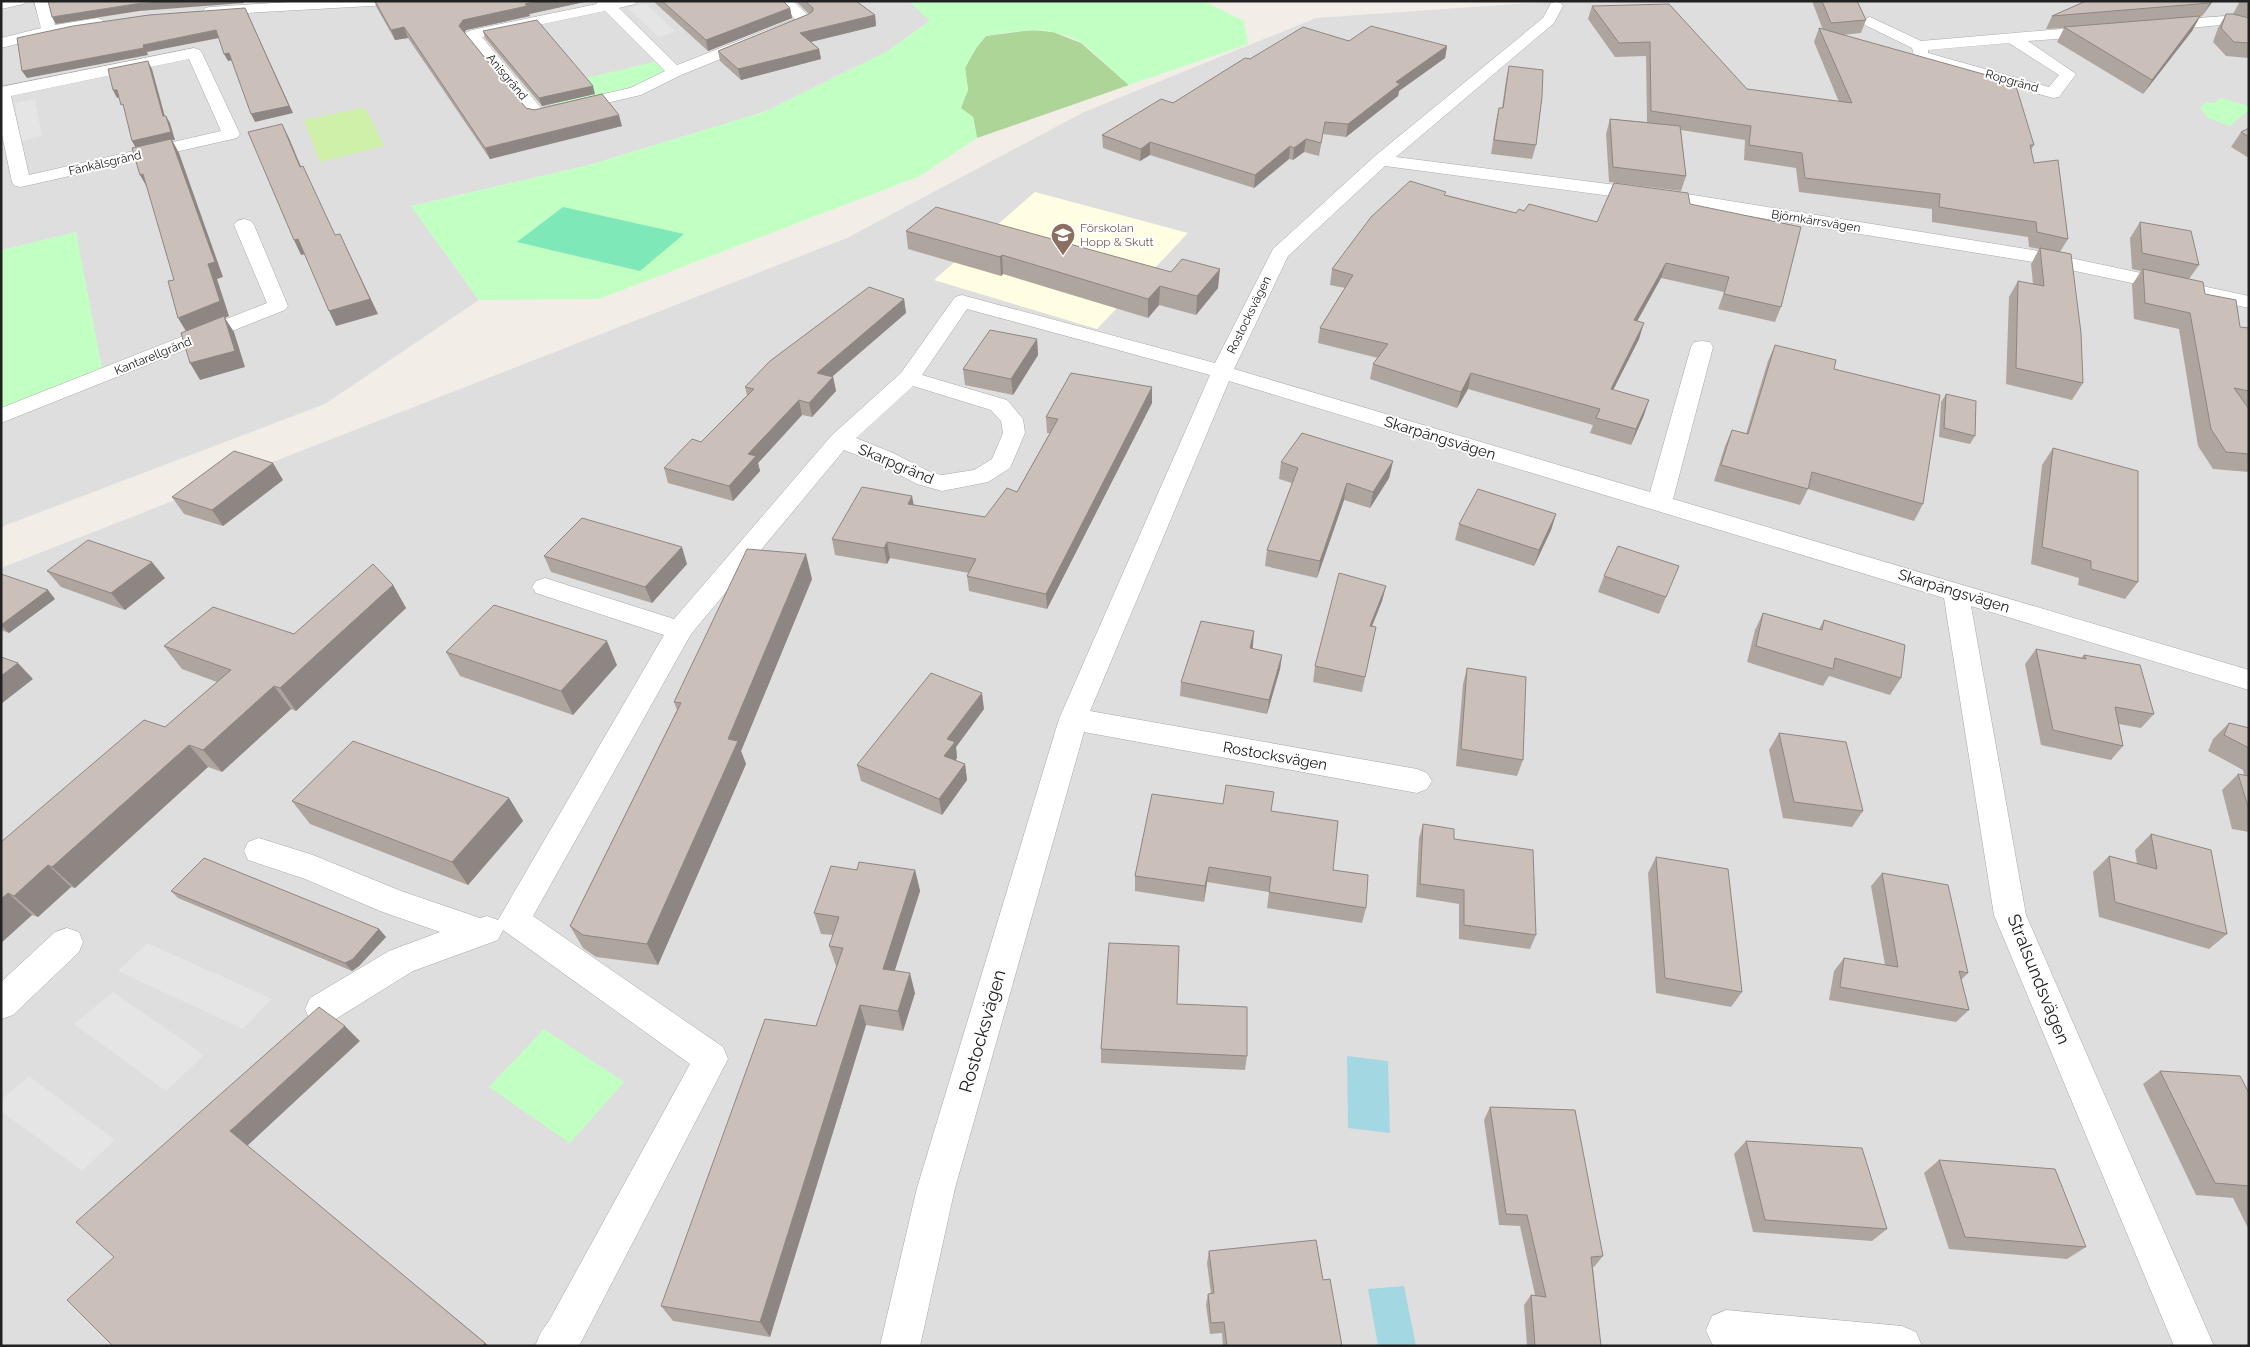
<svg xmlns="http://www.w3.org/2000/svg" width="2250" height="1347" font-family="Raleway,sans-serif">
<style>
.residential{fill:#dfdede}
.education{fill:#fffee3}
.grass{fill:#cff0a9}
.forest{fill:#add598}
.park{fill:#c1ffc3}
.pitch{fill:#7ee8b9}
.parking{fill:#e5e5e5}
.water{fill:#a3d8e3}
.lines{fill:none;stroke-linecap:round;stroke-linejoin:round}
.street-casing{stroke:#a8a8a8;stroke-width:1}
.street{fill:#fff;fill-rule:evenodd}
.wall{fill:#afa59f}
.shaded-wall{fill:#8e8682}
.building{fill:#cbc0b9;stroke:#8e8682}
.labels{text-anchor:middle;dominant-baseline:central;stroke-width:4;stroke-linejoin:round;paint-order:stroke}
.far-street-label{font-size:12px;fill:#212121;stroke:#fff}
.far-education-label{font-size:12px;fill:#785e54;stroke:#fff;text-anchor:start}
.street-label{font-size:15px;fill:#212121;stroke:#fff}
.near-street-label{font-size:18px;fill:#212121;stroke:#fff}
</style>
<rect width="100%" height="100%" fill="#f2eee7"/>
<path class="residential" d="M1,1H909L931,20L886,52L764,112L589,165L411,206L479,300L325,404L1,527Z
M1558,1H2249V1346H1V568L847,238L1084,112L1316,18Z"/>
<path class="education" d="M1035,192L1188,233L1097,329L934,280Z"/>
<path class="grass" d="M362,108L366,109L384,146L320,162L304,120Z"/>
<path class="forest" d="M1032,30L1053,32L1081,43L1129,85L977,138L973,117L960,108L968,90L965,68L976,48L986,36Z"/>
<path class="park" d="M909,1H1204L1244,21L1248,44L1129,85C1113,72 1098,55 1082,43C1054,25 1017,30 986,36L976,48L965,68L968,90L961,108L973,117L977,138L920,176L599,299L479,300L411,206L589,165L764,112L886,52L930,21Z
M657,61L667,73C643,83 567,110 544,103C539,102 532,96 529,92Z
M2221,98L2249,106V110L2230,126L2208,118L2200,108L2207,102L2215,103Z
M76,232L102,368L1,412V250Z
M544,1029L624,1082L570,1143L489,1087Z"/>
<path class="pitch" d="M563,207L684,234L640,271L517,242Z"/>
<path class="parking" d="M646,4L676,32L658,37L628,8Z
M35,99L42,136L21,141L15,103Z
M147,943L272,999L243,1029L118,971Z
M113,992L204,1055L166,1091L74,1024Z
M29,1076L115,1140L82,1171L1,1111V1100Z"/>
<path class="water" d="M1347,1056L1388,1061L1390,1133L1348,1128Z
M1404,1286L1416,1346H1378L1368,1289Z"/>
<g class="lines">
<defs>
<path id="street" d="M1,1H26L24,4L1,9Z
M34,1H48L55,25L98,18L103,20L106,23L103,26L98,28L49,36L1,48V38L41,28Z
M304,1H395L388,5L210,15L205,14L203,11L205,8L210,7Z
M596,1H637L635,4L619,8L677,65L795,19L777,1H793L813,20L810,23L681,75L641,95L537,119L531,118L464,35L467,32L472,30L597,4ZM605,11L665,71L630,88L541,108L482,37Z
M1556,2L1561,3L1563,6L1554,23L1396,157L1687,194L2033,250L2249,296V308L2033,262L1687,206L1385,166L1288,256L1234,369L1650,492L1691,347L1694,342L1702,341L1710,342L1713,347L1673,499L2249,670V690L1971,606L2026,915L2214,1346H2174L1994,915L1944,598L1229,381L1090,711L1417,769L1427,773L1432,781L1427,789L1417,793L1084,732L955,1188L920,1346H880L917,1188L1059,719L1210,375L967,309L922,375L1007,400L1023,419L1025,433L1010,468L988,482L942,491L917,484L877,463L844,450L691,634L533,916L723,1047L728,1059L579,1346H535L541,1332L549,1321L690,1064L503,930L498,940L413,971L334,1020L322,1024L310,1020L305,1009L310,998L389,951L440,932L380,911L305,879L248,860L244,851L248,842L259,838L313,855L401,891L480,918L487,916L498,920L664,635L536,593L532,587L536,581L545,578L674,619L832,435L901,373L955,297L962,295L969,297L1215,363L1273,249L1375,156L1543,18L1551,3ZM913,386L991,410L1001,421L1003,433L992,459L974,470L942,475L932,473L893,453L856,438Z
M2226,16L2231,18L2234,21L2231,24L2158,31L2153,29L2150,26L2153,23L2158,21Z
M1870,17L1921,41L2097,26L2102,28L2105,31L2102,34L2097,36L2028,41L2076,74L2059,97L2053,98L1915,59L1912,48L1865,25L1862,22L1865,19ZM2009,43L2059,75L2049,87L1928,53V50Z
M194,48L200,50L202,53L240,134L237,138L21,187L15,186L12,182L1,130V87ZM189,59L221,131L29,175L11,96Z
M244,219L251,221L254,225L288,306L285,310L1,423V408L267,303L234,225L237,221Z
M67,928L79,932L83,942L79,952L13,1015L1,1019V982L55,932Z
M1726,1310L1902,1326L1916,1332L1922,1346H1716L1712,1344L1706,1330L1712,1316Z"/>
</defs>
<use href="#street" class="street-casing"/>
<use href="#street" class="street"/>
</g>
<path class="wall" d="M374,1H589L529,14L530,16L466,30L465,33L526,108L622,126L490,159L408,38L395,40L377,8Z
M653,1H783L790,8L792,18L708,51Z
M796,1H856L875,15L876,26L811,42L819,49L821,59L741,80L720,61L718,51L809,14Z
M1812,1H1857L1866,20L1861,33L1843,35L2034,145L2031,150L2034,163L2068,239L2060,252L2083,383L2072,400L2006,384L2009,297L2018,281L2033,284L2031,264L2039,249L2029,247L2028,237L1932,222V209L1799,192L1796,168L1744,160L1745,140L1681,130L1686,176L1681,191L1609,182L1606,134L1610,119L1647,122L1646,56L1615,57L1588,19L1592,6L1747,89L1839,102L1814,42L1819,28L1823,30Z
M2213,1L2202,16L2200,17L2192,31L2143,94L2057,42L2064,28L2046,29L2052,16Z
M2240,1H2244L2249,3V58L2226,56L2213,42L2218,28L2226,14H2233Z
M483,31L595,94L542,106L485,38Z
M1349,41L1447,46L1445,58L1399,91L1398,96L1346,137L1323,134L1319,156L1304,152L1293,160L1289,159L1254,188L1150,155L1140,161L1103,148L1102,135L1173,103L1250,59Z
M1509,66L1536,145L1532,159L1491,154L1496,121L1499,108H1502L1506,80Z
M2249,128V158L2231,147L2241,132Z
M1446,195L1516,213L1524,211L1597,222L1690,204L1781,307L1775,322L1718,309L1724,292L1661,278L1637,321L1639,339L1613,390L1644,415L1631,445L1590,433L1593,425L1468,389L1457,408L1370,379L1373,364L1378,358L1318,343L1320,328L1345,288L1330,285L1332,269Z
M2140,222L2199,265L2189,279L2240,327L2249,328V472L2213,469L2198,446L2179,329L2134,319L2132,285L2141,271L2132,269L2130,238Z
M906,231L1218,288L1196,315L1159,305L1148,318L1003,274L1001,276L908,249Z
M904,299L906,313L833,376L836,391L812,417L802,415L758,463L760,471L733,501L668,483L664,468L701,442L747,395L745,387Z
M1037,339L1038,355L1013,395L965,385L963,369Z
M1775,345L1834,369L1923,504L1914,521L1808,489L1800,505L1714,481L1725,446L1732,430L1746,434L1768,361Z
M1152,387V403L1047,609L969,591L967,576L969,573L890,558L887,564L835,555L832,539L914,505L985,517L1017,492L1050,433H1047L1046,417Z
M1946,394L1975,436L1970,444L1939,437L1941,402Z
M2053,448L2138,582L2125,599L2078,585L2079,578L2031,564L2042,465Z
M1393,461L1389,478L1370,508L1344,500L1317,578L1265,566L1267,550L1292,483L1279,479L1281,462Z
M283,480L223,526L184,514L172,497Z
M1556,514L1551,530L1534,566L1455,540L1459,524Z
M544,556L687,564L652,603L551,572Z
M47,571L165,578L125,610L61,587Z
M1,574L55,599L9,633L1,630Z
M1604,576L1666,597L1659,614L1598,592Z
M812,579L741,751L746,764L658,965L596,957L583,948L570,926L677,710L674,702Z
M393,585L406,608L296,711L291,709L222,772L208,767L75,888L71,887L38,917L32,915L1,943V842L165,727L217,682L182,669L164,646L294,634Z
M1386,586L1382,601L1372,626L1376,627L1362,692L1313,682L1315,666Z
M1763,613L1819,629L1824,620L1901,678L1890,695L1829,676L1823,686L1747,662L1755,630Z
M1253,646L1252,649L1282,655L1280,669L1267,714L1180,696L1181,682Z
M2036,649L2081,658L2084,655L2154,714L2141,728L2119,724L2123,746L2111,760L2041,745L2025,664Z
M446,652L617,665L573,715L460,676Z
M1467,668L1523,760L1517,776L1456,766L1463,684Z
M984,709L956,747L957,758L955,761L965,764L967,780L942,815L861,781L857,765Z
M2229,723L2249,728V832L2232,829L2222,790L2238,774L2244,775L2243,770L2208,751L2213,739Z
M1779,733L1863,811L1852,827L1783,818L1769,750Z
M509,798L523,821L468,885L310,824L292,801Z
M1271,811L1333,870L1366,908L1362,923L1267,908L1269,892L1207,882L1204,902L1135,891V876Z
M1423,824L1454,839L1536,935L1530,949L1459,939V904L1416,897L1419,838Z
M2151,834L2227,934L2209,949L2099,917L2093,872L2109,856L2137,864L2135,850Z
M1656,857L1742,992L1731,1007L1656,993L1648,873Z
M857,870H915L920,891L894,971L915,993L903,1031L866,1025L770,1337L673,1321L661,1306L816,1026L837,966H836L829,946L833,935L821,934L814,913Z
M1882,873L1968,973L1961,980L1969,1010L1956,1022L1829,1000L1834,971L1844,958L1885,965L1871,886Z
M171,891L379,929L386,937L359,966L352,971L178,898Z
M1177,1004L1247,1056L1245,1070L1101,1063V1049Z
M2160,1071L2249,1093V1230L2233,1198L2196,1195L2143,1084Z
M1490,1107L1603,1256L1594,1267H1593L1601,1346H1527L1524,1305L1531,1295H1535L1520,1226L1499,1225L1484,1120Z
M1746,1141L1887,1229L1872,1241L1753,1232L1734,1154Z
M1939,1160L2086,1247L2067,1259L1949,1249L1924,1173Z
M1209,1251L1323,1280L1342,1346H1223L1222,1333L1210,1334L1206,1305L1208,1294H1211L1207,1263Z"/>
<path class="shaded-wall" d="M172,1H243L244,3L139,11L56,24L52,17L135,4Z
M537,1H589L529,14L530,16L466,30L463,36L459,26L463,20Z
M2212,1H2213L2202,16L2210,3Z
M245,8L293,113L255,122L251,114Z
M790,8L792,18L708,51L706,40Z
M875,15L876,26L802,44L800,33Z
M2200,16L2192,31L2143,94L2152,80Z
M404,27L408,38L395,40L391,30Z
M216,30L219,38L147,52L148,55L27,78L22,71L143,45Z
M1447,46L1445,58L1399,91L1398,96L1346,137L1348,124L1396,82Z
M819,49L821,59L741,80L738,69Z
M229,53L233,60L228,61L224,54Z
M148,61L152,69L167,124L163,116Z
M593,86L595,94L542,106L539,98Z
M113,90H117L121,97L117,98Z
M619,115L622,126L490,159L485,148Z
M166,116L170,123L175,140H172L179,153L223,277L217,279L229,316L225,318L234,332L245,367L200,380L190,363L187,333L178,318L220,301L132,141Z
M282,124L289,138L307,181L300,167Z
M1306,139L1304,152L1293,160L1294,148Z
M1150,142V155L1140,161L1141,149Z
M1290,146L1289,159L1254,188L1255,175Z
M143,174L148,189L140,175Z
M298,239L306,254L301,255L294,240Z
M347,249L378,314L336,326L329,311Z
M1002,255L1003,274L1001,276L1000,257Z
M1666,263L1661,278L1629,336L1634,320Z
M1220,269L1218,288L1196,315L1197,296Z
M1160,286L1159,305L1148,318V299Z
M904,299L906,313L820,387L817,373Z
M1644,323L1639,339L1606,404L1611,389Z
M1037,339L1038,355L1013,395L1011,379Z
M1471,373L1468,389L1457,408L1461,392Z
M833,377L836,391L812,417L809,403Z
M1152,387V403L1047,609L1046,594Z
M799,400L802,415L758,463L760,471L733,501L729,486L748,454Z
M1649,400L1644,415L1631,445L1636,429Z
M1393,461L1389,478L1370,508L1373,492Z
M273,463L283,480L223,526L212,510Z
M1347,483L1344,500L1317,578L1320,561Z
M912,496L915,511L908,504Z
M1556,514L1551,530L1534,566L1539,550Z
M887,542L890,558L887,564L884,548Z
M682,547L687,564L652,603L645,587Z
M806,554L812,579L741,751L746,764L658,965L647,944L728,739Z
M152,562L165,578L125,610L111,593Z
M393,585L406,608L296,711L280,688Z
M1386,586L1382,601L1366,641L1370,626Z
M48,590L55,599L9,633L1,625Z
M1254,631L1253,646L1248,663L1250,648Z
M607,641L617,665L573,715L561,691Z
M1282,655L1280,669L1267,714L1269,700Z
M18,663L33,679L1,704V676Z
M274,686L291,709L222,772L203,750Z
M982,693L984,709L956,747L957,758L947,772L944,756L947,739Z
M189,745L208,767L75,888L52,867Z
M965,764L967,780L942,815L939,799Z
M509,798L523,821L468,885L452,862Z
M48,865L71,887L38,917L14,896Z
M1209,867L1207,882L1204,902L1205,886Z
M915,870L920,891L889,989L883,969Z
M8,893L32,915L1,943V899Z
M379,929L386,937L359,966L352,971L345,963Z
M910,973L915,993L903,1031L898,1011Z
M860,1005L866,1025L770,1337L760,1322Z
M345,1026L360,1041L247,1146L489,1346H482L230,1131Z"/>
<path class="building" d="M48,1H172L135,4L52,17Z
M375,1H537L525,4L527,6L463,20L459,26L526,108L534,110L602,94L619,115L485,148L404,27L391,30Z
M662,1H783L790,8L706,40Z
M805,1H856L875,15L800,33L819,49L738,69L718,51L809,14L813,11V8Z
M1822,1H1857L1866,20L1831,23Z
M2086,1H2212L2210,3L2052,16Z
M1669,4L1747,89L1852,103L1819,28L2015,83L2034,145H2030L2034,163L2058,160L2068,239L2037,232L2036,222L1939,207L1940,194L1805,178L1802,153L1749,145L1751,126L1651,111L1650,42L1619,43L1592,6Z
M245,8L289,106L251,114L229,53L224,54L216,30L143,45L144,48L22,71L17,38L73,26L149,15Z
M2226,14H2233L2249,18V43L2234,42L2221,28Z
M2200,16L2152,80L2064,27Z
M537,20L593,86L539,98L483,31Z
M1371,26L1447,46L1396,82L1400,84L1348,124L1325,122L1321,143L1306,139L1294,148L1290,146L1255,175L1150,142L1141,149L1102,135L1161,99L1173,103L1245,58L1250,59L1303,27L1349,41Z
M148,61L163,116H166L171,132L132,141L123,104L121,105L117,90H113L108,69Z
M1509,66L1543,70L1542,97L1536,145L1494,140L1499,108H1503Z
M1610,119L1680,126L1686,176L1613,167Z
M282,124L300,167L303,166L335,235L340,234L370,299L329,311L298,239L294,240L248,132Z
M2249,128V137L2241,132Z
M171,139L215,262L208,264L220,301L178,318L168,281L174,280L143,174L140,175L132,148Z
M1410,181L1446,192L1444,195L1516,213L1519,209L1524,211L1529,204L1597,222L1614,183L1688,193L1690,204L1801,227L1781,307L1724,294L1729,277L1666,263L1634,320L1644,323L1611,389L1649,400L1636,429L1596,418L1600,409L1471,373L1461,392L1373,364L1388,344L1320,328L1353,275L1332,269L1371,217Z
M936,207L1171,272L1182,259L1220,269L1197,296L1160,286L1148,299L1002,255L1000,257L906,231Z
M2140,222L2191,231L2199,265L2142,253Z
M2040,248L2071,254L2081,333L2083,383L2016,368L2018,281L2044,286Z
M2143,269L2203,282L2205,294L2236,300L2240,327L2249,328V391L2234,388L2249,409V454L2226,452L2211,429L2190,313L2145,303Z
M869,287L904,299L817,373L833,377L809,403L799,400L748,454L756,456L729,486L664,468L692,439L701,442L754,389L745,387L770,361Z
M224,316L235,351L190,363L181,333Z
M990,330L1037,339L1011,379L963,369Z
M1775,345L1836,360L1834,369L1940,395L1923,504L1812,472L1808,489L1721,465L1732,430L1748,434Z
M1071,373L1152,387L1046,594L967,576L976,559L887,542L884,548L832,539L862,487L912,496L908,504L985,517L1007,488L1017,492L1058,419L1046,417Z
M1946,394L1976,401L1975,436L1944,428Z
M1302,433L1393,461L1373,492L1347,483L1320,561L1267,550L1298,468L1281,462Z
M2053,448L2138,471V582L2091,569V561L2042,547Z
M234,451L273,463L212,510L172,497Z
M1478,489L1556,514L1539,550L1459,524Z
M582,518L682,547L645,587L544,556Z
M88,540L152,562L111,593L47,571Z
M1618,546L1679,566L1666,597L1604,576Z
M747,549L806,554L728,739L738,741L647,944L583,935L570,926L681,703L674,702Z
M373,564L393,585L280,688L274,686L203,750L189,745L52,867L48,865L14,896L8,893L1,899V842L144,720L165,727L231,670L164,646L213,607L294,634Z
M1339,573L1386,586L1370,626L1376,627L1365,677L1315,666Z
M1,574L48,590L1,625Z
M494,605L607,641L561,691L446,652Z
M1763,613L1822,630L1824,620L1905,645L1901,678L1835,658L1833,669L1756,646Z
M1201,621L1254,631L1250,648L1282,655L1269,700L1181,682Z
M2036,649L2086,659L2084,655L2140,665L2154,714L2115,707L2123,746L2053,730Z
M1,657L18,663L1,676Z
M1467,668L1526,677L1523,760L1461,749Z
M931,673L982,693L947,739L955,742L944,756L965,764L939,799L857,765Z
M2229,723L2249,728V748L2224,735Z
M1779,733L1846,742L1863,811L1794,802Z
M353,741L509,798L452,862L292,801Z
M2238,774L2249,776V810Z
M1226,785L1274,792L1271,811L1338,821L1333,870L1368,875L1366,908L1269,892L1271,877L1209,867L1205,886L1135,876L1152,794L1223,804Z
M1423,824L1454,829V839L1533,850L1536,935L1464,925V890L1420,884Z
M2151,834L2211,850L2227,934L2115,902L2109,856L2157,869Z
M1656,857L1728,869L1742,992L1665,978Z
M204,858L379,929L353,959L345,963L171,891Z
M859,862L915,870L883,969L910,973L898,1011L860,1005L760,1322L661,1306L765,1019L816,1026L843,948L829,946L839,917L814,913L831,866L857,870Z
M1882,873L1948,885L1968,973L1959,971L1969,1010L1840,987L1844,958L1898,967Z
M1109,943L1179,946L1177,1004L1247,1007V1056L1101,1049Z
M319,1007L345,1026L230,1131L485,1343L482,1346H113L67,1300L114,1257L76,1222Z
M2160,1071L2240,1076L2249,1093V1186L2215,1183Z
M1490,1107L1575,1110L1603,1256L1591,1257L1601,1346H1535L1531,1295L1546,1297L1527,1215L1506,1214Z
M1746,1141L1862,1148L1887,1229L1765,1220Z
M1939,1160L2055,1169L2086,1247L1965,1237Z
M1316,1240L1323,1280L1330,1279L1342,1346H1227L1224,1322L1211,1323L1208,1294L1214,1293L1209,1251Z"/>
<defs>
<symbol id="school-pin" viewBox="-11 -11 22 30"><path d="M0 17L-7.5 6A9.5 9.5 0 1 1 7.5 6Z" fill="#8d6e63" stroke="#fff"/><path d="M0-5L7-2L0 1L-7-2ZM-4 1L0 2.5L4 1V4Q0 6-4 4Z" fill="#fff"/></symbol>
</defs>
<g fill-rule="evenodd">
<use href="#school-pin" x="1049" y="221" width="28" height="38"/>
</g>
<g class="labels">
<g class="far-street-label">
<text transform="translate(507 77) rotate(50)">Anisgränd</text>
<text transform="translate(2012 81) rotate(16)">Ropgränd</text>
<text transform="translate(105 163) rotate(-13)">Fänkålsgränd</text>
<text transform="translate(1816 221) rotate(9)">Björnkärrsvägen</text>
<text transform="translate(1249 315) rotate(-64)">Rostocksvägen</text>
<text transform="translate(153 356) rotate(-22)">Kantarellgränd</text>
</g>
<g class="far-education-label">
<text x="1080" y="228">Förskolan<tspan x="1080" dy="14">Hopp &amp; Skutt</tspan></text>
</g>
<g class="street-label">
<text transform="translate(1440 438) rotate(17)">Skarpängsvägen</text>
<text transform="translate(896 464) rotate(23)">Skarpgränd</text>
<text transform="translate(1954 591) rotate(17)">Skarpängsvägen</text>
<text transform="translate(1275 756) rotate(10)">Rostocksvägen</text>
</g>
<g class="near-street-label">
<text transform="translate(2039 979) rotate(68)">Stralsundsvägen</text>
<text transform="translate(982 1031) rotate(-74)">Rostocksvägen</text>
</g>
</g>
<rect width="2250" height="1347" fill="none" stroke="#212121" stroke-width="5"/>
</svg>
